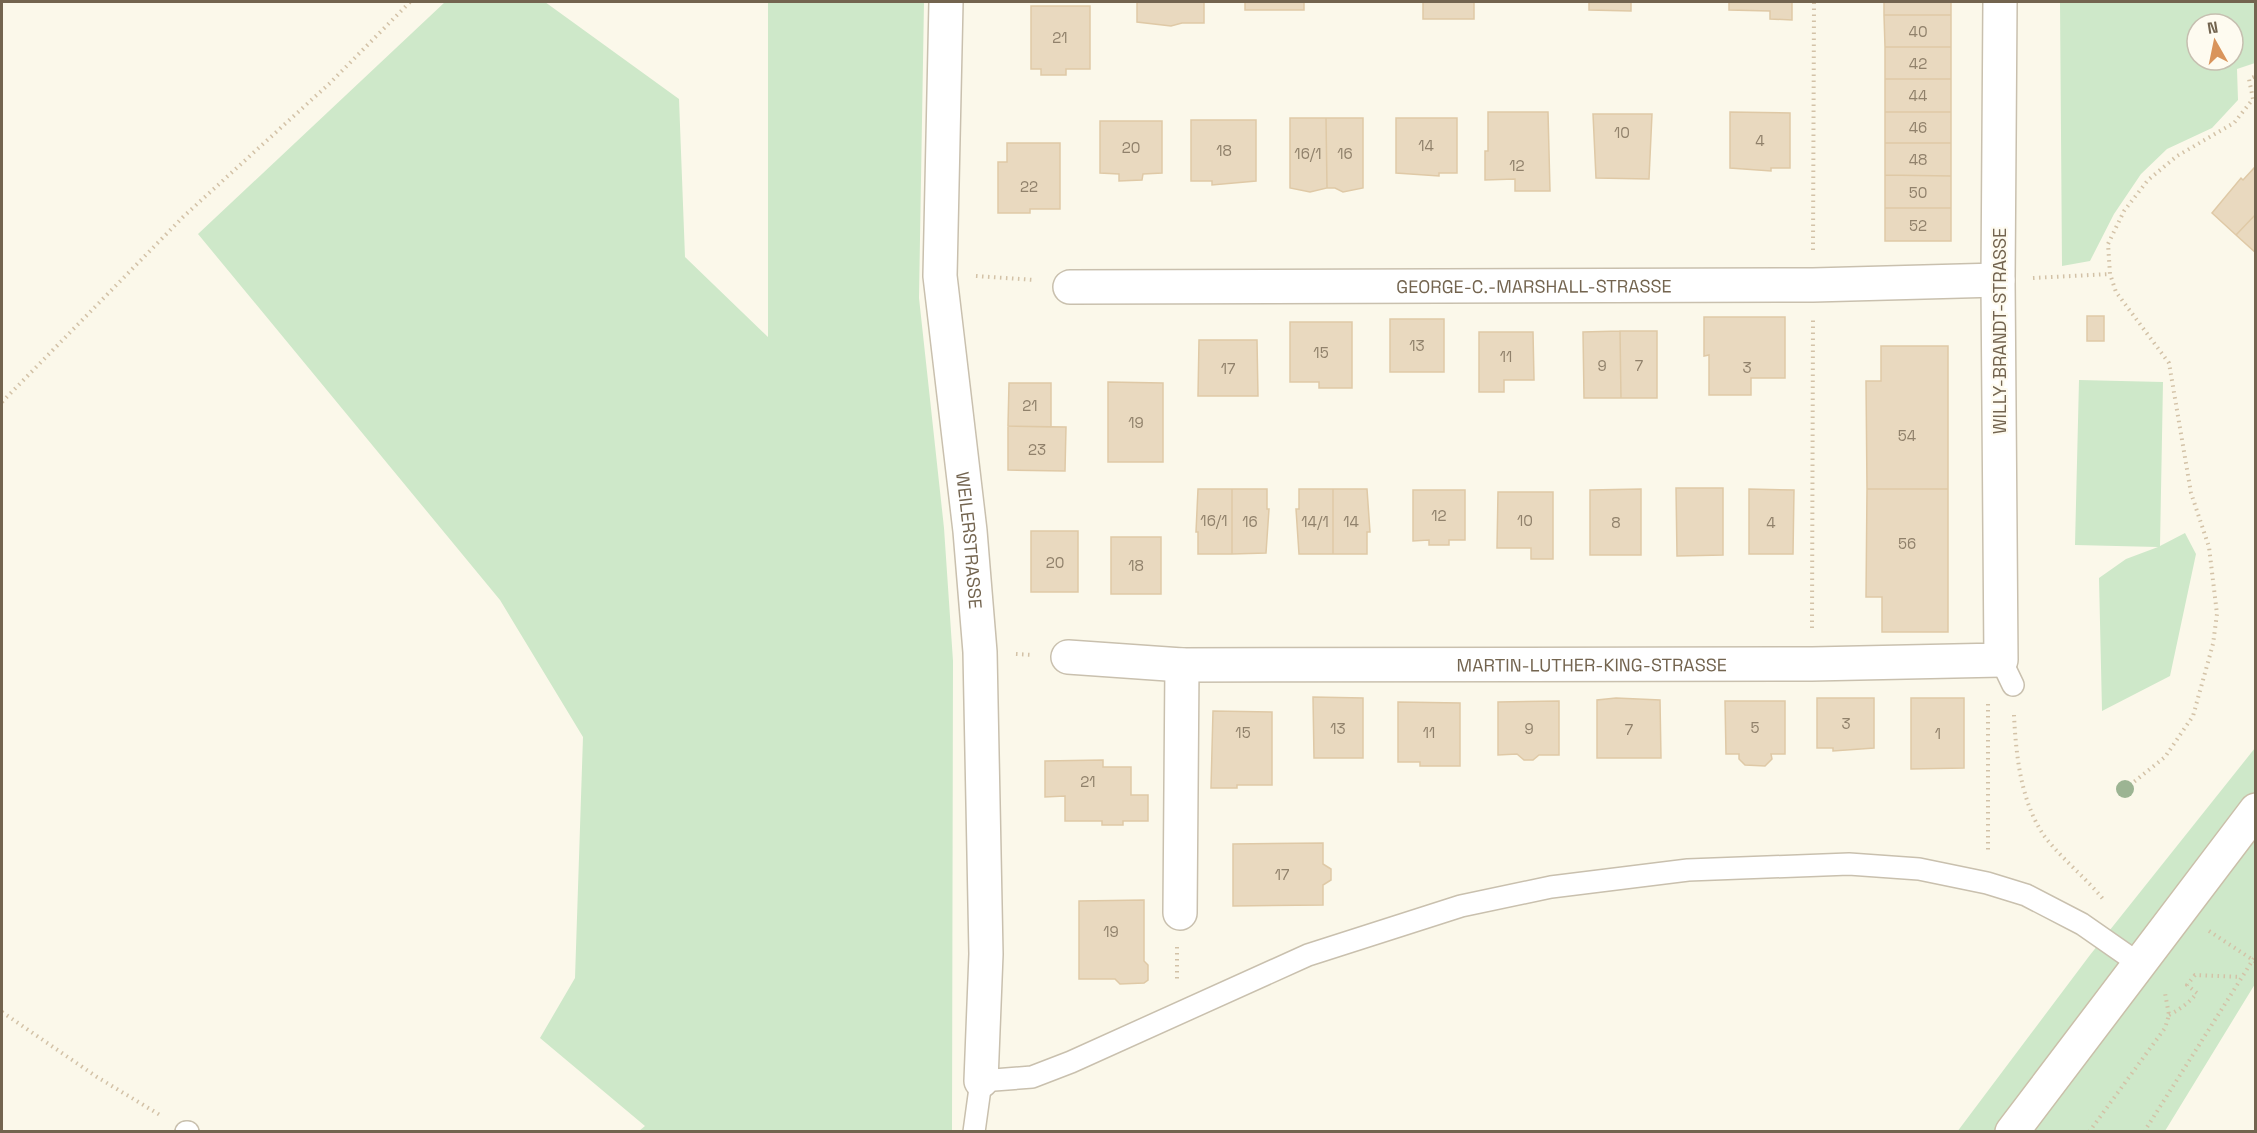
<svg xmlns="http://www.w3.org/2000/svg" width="2257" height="1133" font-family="'Space Grotesk',sans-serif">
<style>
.green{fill:#cee8c9;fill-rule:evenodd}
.building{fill:#e9d9bf;stroke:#dfc9a6;stroke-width:1.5}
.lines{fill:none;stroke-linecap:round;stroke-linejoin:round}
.service-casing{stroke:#c9c0ae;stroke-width:24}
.minor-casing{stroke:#c9c0ae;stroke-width:36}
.secondary-casing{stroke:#cabfa9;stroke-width:36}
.path{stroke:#d3c2a7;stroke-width:4;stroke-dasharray:1.5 4.5;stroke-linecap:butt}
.service{stroke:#fff;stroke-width:21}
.minor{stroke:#fff;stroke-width:33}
.secondary{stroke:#fff;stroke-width:33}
.tree{fill:#9cb493}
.labels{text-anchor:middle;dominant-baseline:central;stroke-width:4.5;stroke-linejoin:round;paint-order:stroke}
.number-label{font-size:15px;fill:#90816b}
.street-label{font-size:18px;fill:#73644f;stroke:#fefbf0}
</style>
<rect width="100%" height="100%" fill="#fbf8ea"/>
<path class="green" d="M445,2H545L679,99L685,257L768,337V2H924L919,298L944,528L953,661L952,1131H639L645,1126L540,1038L575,978L583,737L500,600L198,234Z
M2060,2H2256L2255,63L2237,69L2238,100L2212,128L2167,149L2141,174L2114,214L2090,261L2062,266ZM2197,24H2233V60H2197Z
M2079,380L2163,382L2160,546L2185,533L2196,554L2170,676L2102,711L2099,578L2126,559L2158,547L2075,545Z
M2255,748V984L2165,1131L1957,1132L2090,955Z"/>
<path class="building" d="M1137,2H1204V23H1182L1171,26L1137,22Z
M1245,2H1304V10H1245Z
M1423,2H1474V19H1423Z
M1589,2H1631V11L1589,10Z
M1729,2H1792V20L1770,19V11L1729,10Z
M1884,2H1951V15H1884Z
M1031,6H1090V69H1066V75H1041V69H1031Z
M1884,15H1951V47H1885Z
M1885,47H1951V79H1885Z
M1885,79H1951V112H1885Z
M1488,112H1548L1550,191H1515V179L1485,180V151H1488Z
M1730,112L1790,113V168H1771V171L1730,168Z
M1885,112H1951V143H1885Z
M1593,114H1652L1649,179L1596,178Z
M1290,118H1326L1327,188L1310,192L1290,188Z
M1326,118H1363V188L1343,192L1335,188H1327Z
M1396,118H1457V173H1439V176L1396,173Z
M1191,120H1256V181L1212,185V181H1191Z
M1100,121H1162V173L1143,174L1142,180L1119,181V174L1100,173Z
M1007,143H1060V209H1030V213H998V162H1007Z
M1885,143H1951V176L1885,175Z
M2255,167L2256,214L2236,235L2212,213L2241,178L2243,180Z
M1885,175L1951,176V208H1885Z
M1885,208H1951V241H1885Z
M2256,214V253L2236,235Z
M2087,316H2104V341H2087Z
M1704,317H1785V378H1751V395H1709V355L1704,356Z
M1390,319H1444V372H1390Z
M1290,322H1352V388H1319V382H1290Z
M1620,331H1657V398H1621Z
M1620,331L1621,398H1584L1583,332Z
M1479,332H1533L1534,380H1504V392H1479Z
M1199,340H1257L1258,396H1198Z
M1881,346H1948V489H1867L1866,381H1881Z
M1108,382L1163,383V462H1108Z
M1009,383H1051V427L1008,426Z
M1008,426L1066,427L1065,471L1008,470Z
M1676,488H1723V555L1677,556Z
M1198,489H1232V554H1198V532H1196Z
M1232,489H1267V509H1269L1266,553L1232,554Z
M1299,489H1333V554H1299L1296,509H1299Z
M1333,489H1367L1370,532H1367V554H1333Z
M1641,489V555H1590V490Z
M1749,489L1794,490L1793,554H1749Z
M1867,489H1948V632H1882V597H1866Z
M1413,490H1465V540H1449V545H1429V540L1413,541Z
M1498,492H1553V559H1531V548H1497Z
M1031,531H1078V592H1031Z
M1111,537H1161V594H1111Z
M1313,697L1363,698V758H1314Z
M1616,698L1660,700L1661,758H1597V700Z
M1817,698H1874V748L1833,751V748H1817Z
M1911,698H1964V768L1911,769Z
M1559,701V755H1539L1533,760H1524L1517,754L1498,755V702Z
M1725,701H1785V754H1771L1772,759L1765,766L1745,765L1739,759V754H1726Z
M1398,702L1460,703V766H1420V762H1398Z
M1213,711L1272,712V785H1237V788H1211Z
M1103,760V767H1131V795H1148V821H1123V825H1102V821H1065V796L1045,797V761Z
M1323,843V864L1331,869V880L1323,885V905L1233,906V844Z
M1144,900V961L1148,965V980L1144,983L1120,984L1115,979H1079V901Z"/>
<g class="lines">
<defs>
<path id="service" d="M2001,660L2013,685
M186,1132H188
M974,1132L981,1081L1032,1077L1071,1062L1308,955L1461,906L1551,887L1688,870L1849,864L1919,869L1987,883L2026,895L2082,924L2138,963"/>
<g id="minor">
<path id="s1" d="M946,2L940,276L970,531L980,652L986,954L981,1081"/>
<path id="s2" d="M1070,287L1813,285L1998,280"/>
<path id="s3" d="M1068,657L1182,665L1812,664L2001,660L1998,280L2000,2"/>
<path d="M1180,913L1182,665"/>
</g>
<path id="secondary" d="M2012,1132L2256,810"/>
</defs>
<use href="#service" class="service-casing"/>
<use href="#minor" class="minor-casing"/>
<use href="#secondary" class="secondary-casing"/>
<path class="path" d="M1813,250L1814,2
M976,276L1035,280
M2033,278L2110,274
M2,402L184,216L330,83L410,2
M1812,628L1813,320
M1016,654L1033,655
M1988,704V853
M2014,715C2016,756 2021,803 2045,837C2062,859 2085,877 2103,899
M2125,789L2165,757L2193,716L2213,644L2217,614L2209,547L2191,493L2169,363L2116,292L2110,274L2108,244L2124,211L2148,180L2177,156L2234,123L2253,99L2249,79L2256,76
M2209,931L2256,962
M1177,947V981
M2,1012L97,1077L160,1115
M2169,1015C2180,1009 2189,1003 2197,993L2187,985L2195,975L2240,977
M2089,1132L2165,1028L2169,1015L2165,993
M2144,1132L2256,955"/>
<use href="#service" class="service"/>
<use href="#minor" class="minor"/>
<use href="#secondary" class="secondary"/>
</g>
<circle class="tree" cx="2125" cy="789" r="9"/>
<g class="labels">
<g class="number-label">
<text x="1918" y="31">40</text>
<text x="1060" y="37">21</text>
<text x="1918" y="63">42</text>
<text x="1918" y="95">44</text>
<text x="1918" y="127">46</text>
<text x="1622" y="132">10</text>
<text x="1760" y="140">4</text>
<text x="1426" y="145">14</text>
<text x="1131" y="147">20</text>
<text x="1224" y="150">18</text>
<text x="1308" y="153">16/1</text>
<text x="1345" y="153">16</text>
<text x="1918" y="159">48</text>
<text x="1517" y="165">12</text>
<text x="1029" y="186">22</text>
<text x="1918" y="192">50</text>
<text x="1918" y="225">52</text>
<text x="1417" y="345">13</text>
<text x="1321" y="352">15</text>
<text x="1506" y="356">11</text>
<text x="1602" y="365">9</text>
<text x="1639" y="365">7</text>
<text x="1747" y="367">3</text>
<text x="1228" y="368">17</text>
<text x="1030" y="405">21</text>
<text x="1136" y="422">19</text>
<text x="1907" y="435">54</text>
<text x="1037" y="449">23</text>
<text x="1439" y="515">12</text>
<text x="1214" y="520">16/1</text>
<text x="1525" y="520">10</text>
<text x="1250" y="521">16</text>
<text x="1315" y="521">14/1</text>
<text x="1351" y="521">14</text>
<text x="1616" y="522">8</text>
<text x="1771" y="522">4</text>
<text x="1907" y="543">56</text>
<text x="1055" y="562">20</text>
<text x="1136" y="565">18</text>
<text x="1846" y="723">3</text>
<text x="1755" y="727">5</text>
<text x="1338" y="728">13</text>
<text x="1529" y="728">9</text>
<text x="1629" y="729">7</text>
<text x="1243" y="732">15</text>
<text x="1429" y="732">11</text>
<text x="1938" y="733">1</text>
<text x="1088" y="781">21</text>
<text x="1282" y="874">17</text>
<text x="1111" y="931">19</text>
</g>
<g class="street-label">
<text stroke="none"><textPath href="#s2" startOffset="464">GEORGE-C.-MARSHALL-STRASSE</textPath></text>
<text transform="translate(1999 331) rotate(-90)">WILLY-BRANDT-STRASSE</text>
<text stroke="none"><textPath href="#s1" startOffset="540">WEILERSTRASSE</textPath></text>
<text stroke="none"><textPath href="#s3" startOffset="524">MARTIN-LUTHER-KING-STRASSE</textPath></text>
</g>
</g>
<rect width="2257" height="1133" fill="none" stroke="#73644f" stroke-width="6"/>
<g transform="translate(2215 42) rotate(351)"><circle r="28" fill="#fefbf0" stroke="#c6bfb0" stroke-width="1.5"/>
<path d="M0-4.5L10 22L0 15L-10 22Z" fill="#d9945b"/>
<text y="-9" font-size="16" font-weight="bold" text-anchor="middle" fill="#73644f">N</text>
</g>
</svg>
